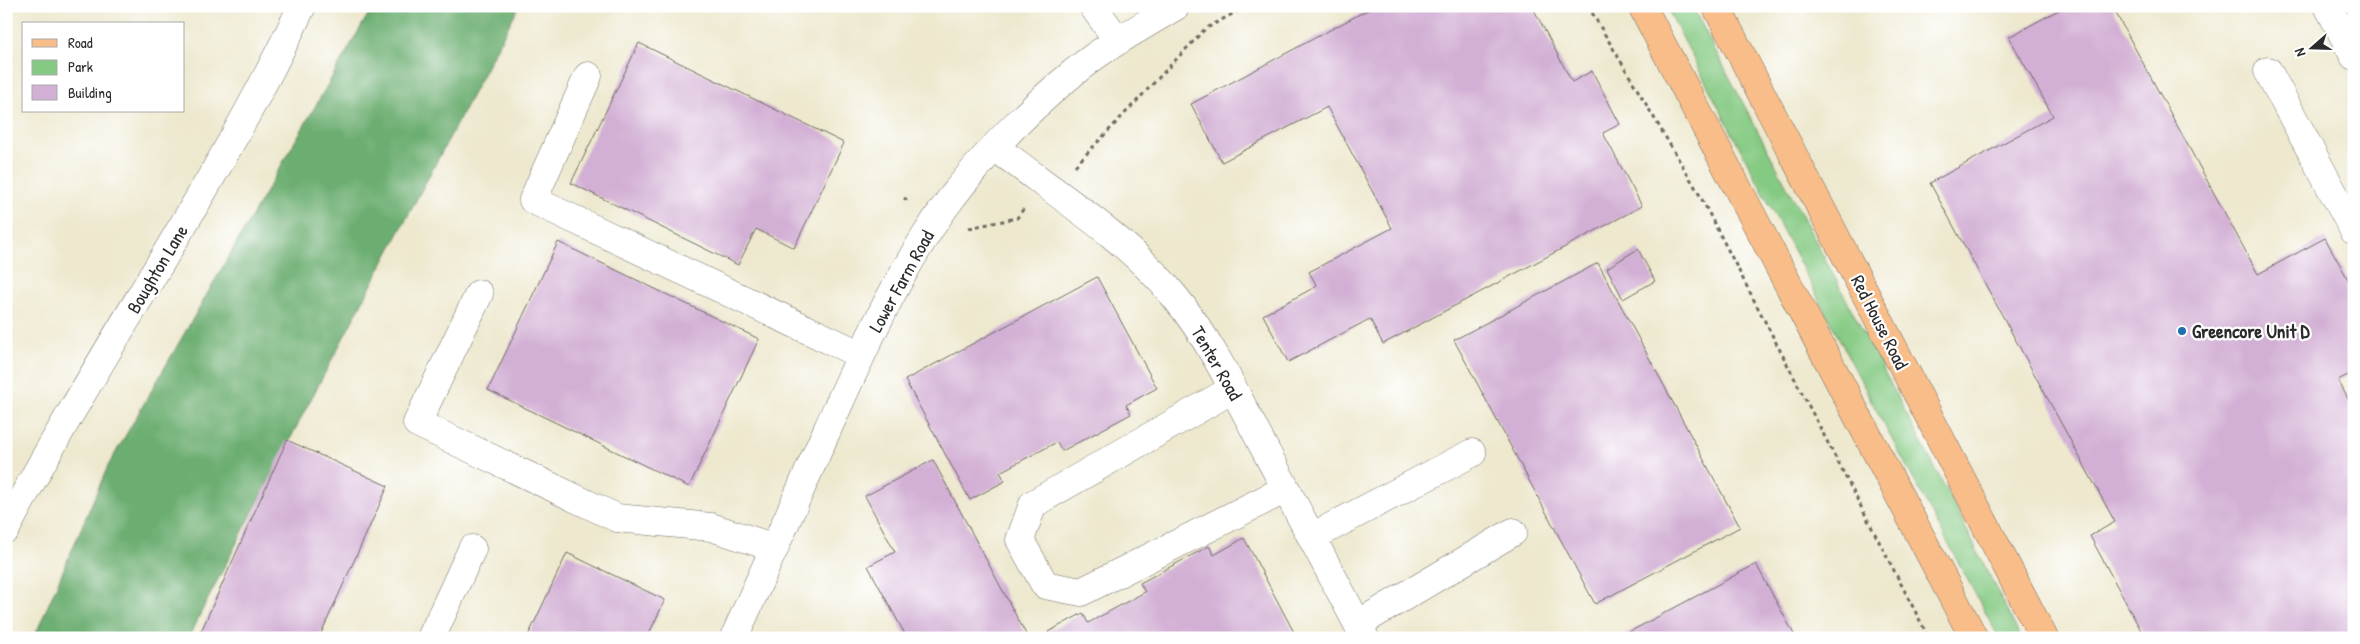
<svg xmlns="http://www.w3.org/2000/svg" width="2360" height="644" font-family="'Patrick Hand',sans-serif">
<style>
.green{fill:#85ca83;stroke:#587a57}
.forest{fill:#6cae71;stroke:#4c6c4e}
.building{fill:#d2afd4}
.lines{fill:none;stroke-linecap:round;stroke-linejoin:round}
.minor-casing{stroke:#6f6d64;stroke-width:29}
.major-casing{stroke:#6f6d64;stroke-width:29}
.path{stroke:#6f6d64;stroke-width:3;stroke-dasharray:4 4;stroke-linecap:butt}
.minor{stroke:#fff;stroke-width:28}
.major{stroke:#f8bd89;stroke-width:28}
.poi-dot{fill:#1f6fb2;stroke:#fff;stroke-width:2}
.labels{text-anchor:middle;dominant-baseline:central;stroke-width:4.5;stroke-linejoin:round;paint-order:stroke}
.street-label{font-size:19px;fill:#2b2b2b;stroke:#fff}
.poi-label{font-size:19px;font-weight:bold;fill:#2b2b2b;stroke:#fff;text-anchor:start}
</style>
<rect width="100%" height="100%" fill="#fff"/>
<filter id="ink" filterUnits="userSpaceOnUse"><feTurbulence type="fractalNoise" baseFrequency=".02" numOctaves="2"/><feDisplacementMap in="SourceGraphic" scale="10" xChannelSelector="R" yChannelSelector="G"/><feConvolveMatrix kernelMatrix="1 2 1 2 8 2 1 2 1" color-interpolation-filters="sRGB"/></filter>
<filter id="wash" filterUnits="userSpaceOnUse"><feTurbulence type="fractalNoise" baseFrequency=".0096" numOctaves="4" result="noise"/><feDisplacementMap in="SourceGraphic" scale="20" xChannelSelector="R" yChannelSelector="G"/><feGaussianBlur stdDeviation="1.12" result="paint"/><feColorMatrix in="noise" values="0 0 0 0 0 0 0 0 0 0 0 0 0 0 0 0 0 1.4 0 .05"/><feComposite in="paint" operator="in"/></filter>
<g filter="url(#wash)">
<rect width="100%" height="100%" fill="#ede8ce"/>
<path class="green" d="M1666,6H1692L1948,493L2021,638H1999L1881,419Z"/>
<path class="forest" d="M373,6H519L300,420L188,638H34L108,466Z"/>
<g id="blocks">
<path class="building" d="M1375,6H1532L1572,82L1592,71L1620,124L1603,133L1642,206L1383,344L1370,319L1288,362L1263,315L1317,286L1309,272L1392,228L1327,107L1222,162L1191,104Z
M2066,6H2112L2258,274L2325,238L2354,290V372L2338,380L2354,410V638H2145L2090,536L2115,522L1930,183L2053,116L2009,37Z
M639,43L844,143L794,248L756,229L738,265L571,183Z
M558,242L759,339L689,487L488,390Z
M1638,249L1655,281L1623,299L1607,268Z
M1598,263L1740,527L1595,604L1454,340Z
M1097,277L1157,388L1126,405L1131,414L1062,451L1057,442L1000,472L1005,481L970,500L905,380Z
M287,440L388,486L319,638H198Z
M933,460L1028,638H907L868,566L895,552L865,496Z
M1244,538L1297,638H1051L1048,632L1083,613L1088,623L1145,592L1140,583L1209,546L1214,555Z
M567,553L665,600L647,638H527Z
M1756,564L1796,638H1618Z"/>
</g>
</g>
<g filter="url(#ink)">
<use href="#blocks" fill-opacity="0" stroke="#6f6d64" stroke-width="1"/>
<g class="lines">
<defs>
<path id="minor" d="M1093,6L1118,41
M2328,6L2354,56
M2268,71L2354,231
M588,76L533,200L861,355
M995,147C1056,194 1126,237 1175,297C1210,340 1235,392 1260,440C1295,506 1330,572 1365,638
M479,294L417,423L617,518L711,527L775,548
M1233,389L1033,504L1020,540L1045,585L1081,592L1286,489
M6,529C99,352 216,188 302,6
M1312,537L1472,453
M1358,624L1513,532
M431,638L472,549
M734,638C766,568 797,498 828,428C863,351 897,273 947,204C982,156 1027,111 1073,73C1104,47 1141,27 1176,6"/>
<path id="major" d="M1642,6L1974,638
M1716,6L2044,638"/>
</defs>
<use href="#minor" class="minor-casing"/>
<use href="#major" class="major-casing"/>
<path class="path" d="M1588,6L1698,192L1929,638
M1075,166L1205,29L1247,6
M904,198L910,202
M969,228L1017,218L1024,208"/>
<use href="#minor" class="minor"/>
<use href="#major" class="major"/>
</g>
</g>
<circle class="poi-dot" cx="2182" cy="331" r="5"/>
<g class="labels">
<g class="street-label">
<text transform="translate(157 269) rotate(-59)">Boughton Lane</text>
<text transform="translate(901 281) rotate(-61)">Lower Farm Road</text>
<text transform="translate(1880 322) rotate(63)">Red House Road</text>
<text transform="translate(1217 363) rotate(60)">Tenter Road</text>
</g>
<g class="poi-label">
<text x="2192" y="331">Greencore Unit D</text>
</g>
</g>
<rect width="2360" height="644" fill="none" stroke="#fff" stroke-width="25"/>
<rect x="22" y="22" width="162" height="90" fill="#ffffff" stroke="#aaaaaa"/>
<rect x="32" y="39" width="25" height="8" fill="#f8bd89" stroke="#aaaaaa"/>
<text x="68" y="48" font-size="15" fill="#2b2b2b">Road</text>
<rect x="32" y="60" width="25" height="15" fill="#85ca83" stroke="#aaaaaa"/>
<text x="68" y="72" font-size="15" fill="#2b2b2b">Park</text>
<rect x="32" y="85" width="25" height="15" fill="#d2afd4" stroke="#aaaaaa"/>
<text x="68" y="98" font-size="15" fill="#2b2b2b">Building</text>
<g transform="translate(2312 48) rotate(250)" stroke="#ffffff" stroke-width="4" paint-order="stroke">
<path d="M0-4L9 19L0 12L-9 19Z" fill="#2b2b2b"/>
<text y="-8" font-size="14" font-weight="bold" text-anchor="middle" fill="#2b2b2b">N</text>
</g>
</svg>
